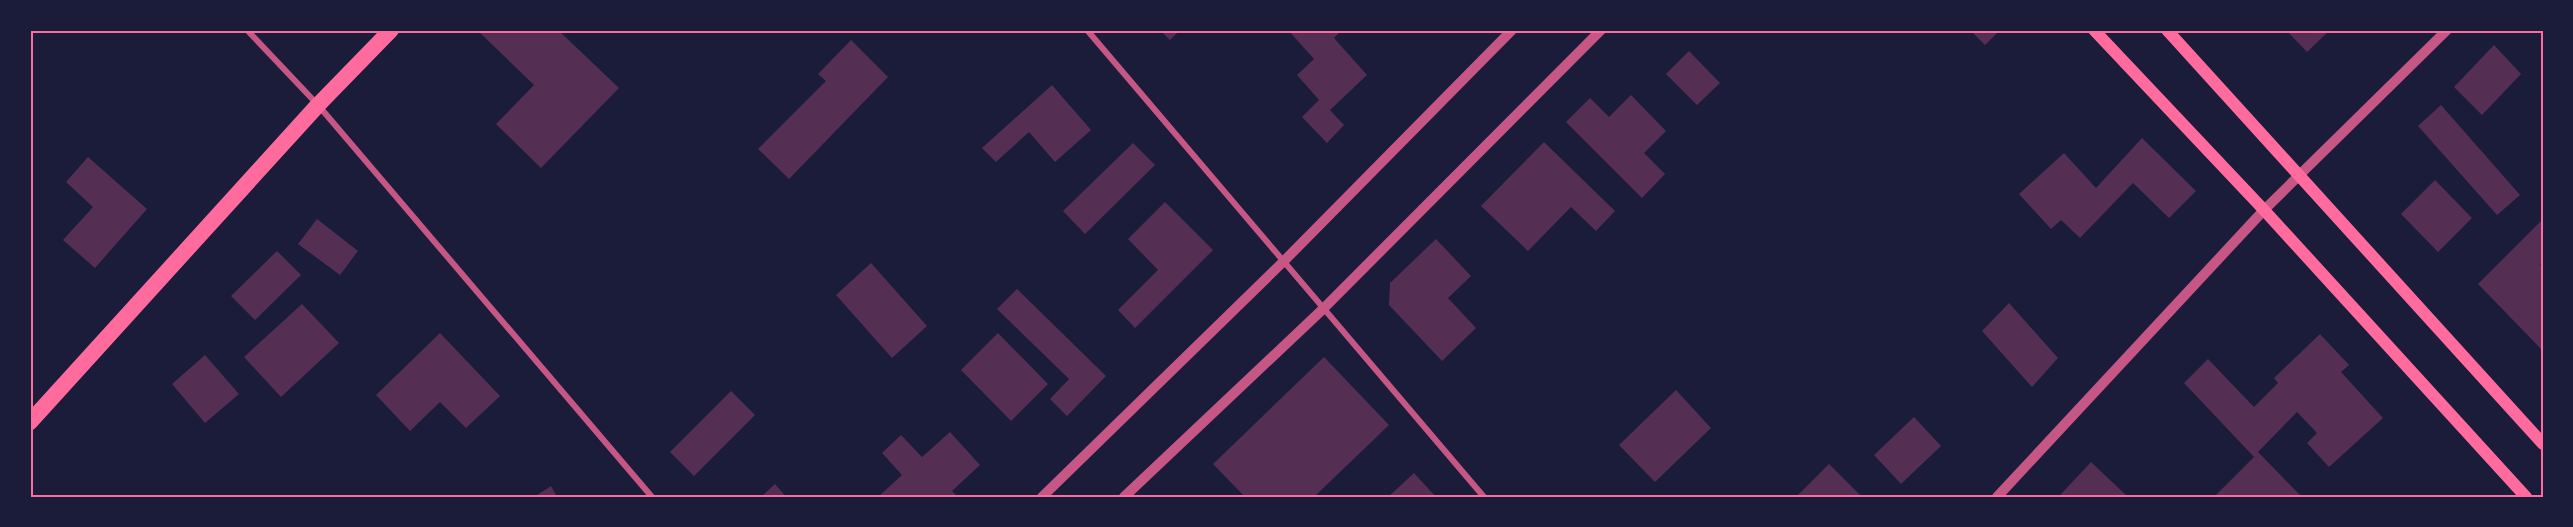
<svg xmlns="http://www.w3.org/2000/svg" width="2573" height="527" font-family="'Asap Condensed',sans-serif">
<style>
.building{fill:#542f53}
.lines{fill:none;stroke-linecap:round;stroke-linejoin:round}
.minor{stroke:#c65784;stroke-width:6}
.tertiary{stroke:#c65784;stroke-width:10}
.secondary{stroke:#ff6b9d;stroke-width:12}
.trunk{stroke:#ff6b9d;stroke-width:16}
.neatline{fill:none;stroke:#ff6b9d;stroke-width:2}
</style>
<rect width="100%" height="100%" fill="#1b1b3a"/>
<path class="building" d="M477,30H558L619,88L541,168L496,124L534,85Z
M1160,30H1180L1170,40Z
M1288,30H1342L1334,38L1367,75L1330,110L1344,125L1327,143L1302,117L1319,100L1297,75L1314,59Z
M1970,30H2000L1985,45Z
M2286,30H2330L2307,52Z
M851,40L888,77L789,179L758,149L826,81L818,74Z
M2494,45L2521,74L2482,115L2454,87Z
M1689,51L1720,83L1697,105L1666,74Z
M1052,85L1091,130L1055,162L1029,132L996,162L982,148Z
M1631,95L1666,131L1644,153L1665,174L1642,198L1566,122L1590,98L1609,117Z
M2441,105L2520,195L2497,215L2418,126Z
M2142,138L2196,191L2169,218L2133,183L2080,238L2061,220L2051,229L2019,194L2064,153L2096,188Z
M1544,142L1615,211L1596,231L1571,207L1528,251L1481,206Z
M1133,143L1155,165L1085,234L1063,211Z
M88,157L147,209L95,268L63,240L93,207L66,182Z
M2435,180L2472,218L2438,252L2401,214Z
M1165,202L1213,250L1135,328L1118,310L1158,270L1128,239Z
M317,219L358,251L340,275L298,244Z
M2543,219V262L2540,265L2543,267V351L2478,284Z
M1436,239L1471,276L1448,298L1476,328L1442,361L1389,305L1390,283Z
M277,251L301,275L255,320L231,296Z
M871,263L927,326L892,358L836,295Z
M1017,289L1106,376L1067,416L1050,399L1069,379L997,309Z
M2009,303L2058,358L2032,387L1982,331Z
M302,304L339,343L281,397L244,357Z
M440,333L500,396L466,428L440,402L410,431L376,395Z
M998,333L1048,384L1011,421L961,370Z
M2320,334L2349,365L2341,372L2383,418L2329,467L2307,443L2317,433L2297,412L2258,452L2301,496L2214,497L2254,457L2184,383L2208,359L2254,407L2278,383L2274,378Z
M205,355L239,394L205,423L172,384Z
M1324,357L1389,425L1314,497H1245L1213,464Z
M1676,390L1711,428L1655,482L1619,445Z
M731,391L755,415L694,476L670,452Z
M1914,417L1941,446L1901,484L1874,455Z
M950,432L980,465L952,491L958,497H878L902,475L882,453L901,435L922,457Z
M2091,462L2128,497H2064L2061,494Z
M1829,464L1862,497H1796Z
M1414,473L1436,497H1388Z
M775,484L786,497H761Z
M551,486L557,497H534Z"/>
<g class="lines">
<path class="minor" d="M247,30L318,105L652,497
M1087,30L1484,497"/>
<path class="tertiary" d="M1042,497L1285,260L1512,30
M1124,497L1323,309L1601,30
M1997,497L2264,210L2447,30"/>
<path class="secondary" d="M2094,30L2264,210L2526,497
M2167,30L2543,444"/>
<path class="trunk" d="M30,422L318,105L391,30"/>
</g>
<rect width="2573" height="527" fill="none" stroke="#1b1b3a" stroke-width="63"/>
<rect x="32" y="32" width="2510" height="464" class="neatline"/>
</svg>
